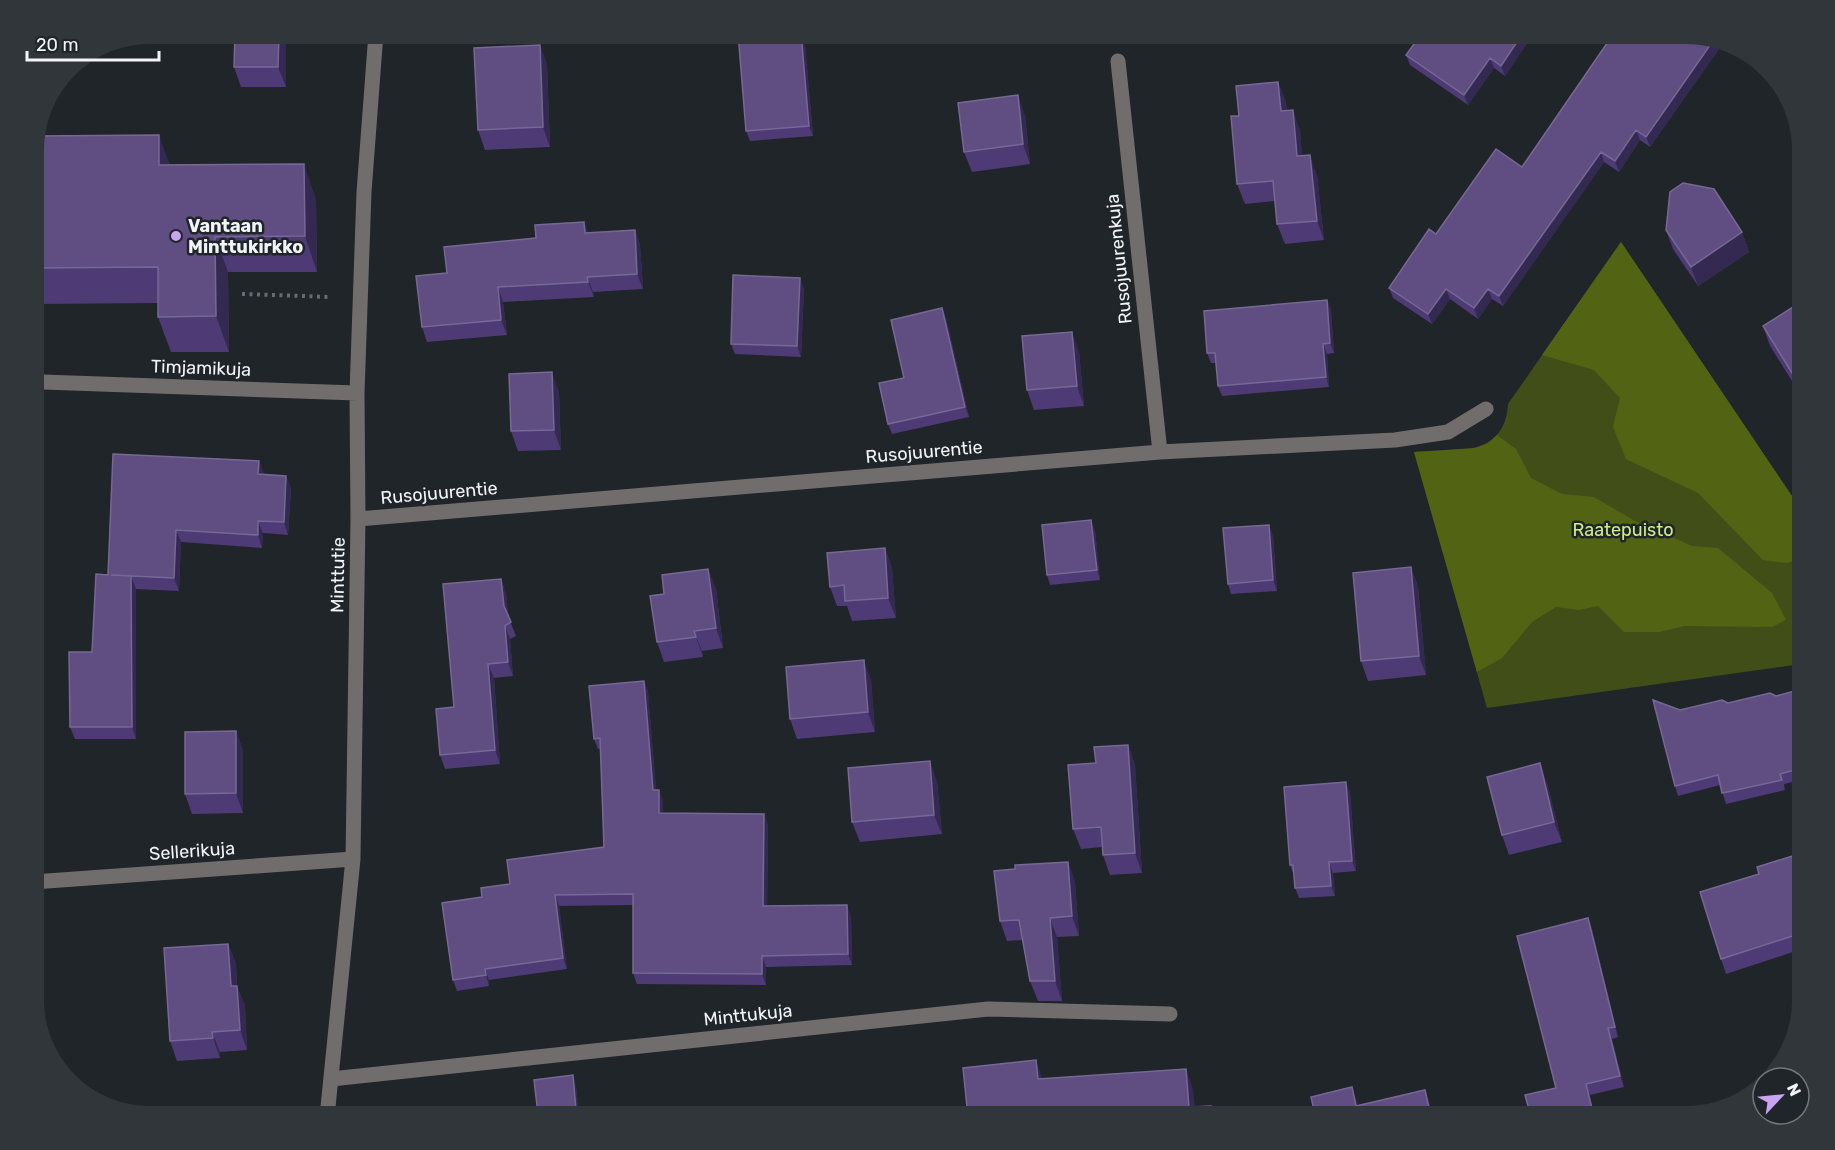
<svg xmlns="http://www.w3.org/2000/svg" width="1835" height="1150" font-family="Rubik,sans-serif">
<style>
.green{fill:#414e17}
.forest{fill:#526414}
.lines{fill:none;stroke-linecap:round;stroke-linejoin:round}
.path{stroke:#676c70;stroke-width:4;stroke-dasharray:3 4.5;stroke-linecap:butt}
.minor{stroke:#726d6d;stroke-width:15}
.wall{fill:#4e3a74}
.shaded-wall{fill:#342950}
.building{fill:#604e82;stroke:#766895;stroke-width:1.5}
.poi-dot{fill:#c8a5ee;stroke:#1f2529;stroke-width:2}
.labels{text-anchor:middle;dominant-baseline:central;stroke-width:5;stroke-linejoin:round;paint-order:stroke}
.poi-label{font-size:18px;font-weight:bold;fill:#f1f5f8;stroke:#1f2529;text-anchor:start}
.street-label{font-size:18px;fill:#f1f5f8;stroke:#1f2529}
.park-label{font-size:18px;fill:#d1ed85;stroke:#1f2529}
</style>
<rect width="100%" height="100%" fill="#1f2529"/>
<path class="green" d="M1621,242L1802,511V664L1487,708L1414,452C1454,450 1505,458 1508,404Z"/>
<path class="forest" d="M1621,242L1802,511V559L1787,563L1763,560L1698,493L1626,459L1613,427L1620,398L1594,370L1542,355Z
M1497,435L1516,449L1531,478L1562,494L1594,497L1633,520L1692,546L1718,548L1772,593L1786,620L1772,627L1684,626L1660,632H1624L1598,606L1579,610L1556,607L1532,622L1502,658L1477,672L1414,452L1475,448L1487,444Z"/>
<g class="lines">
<path class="path" d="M242,294L331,297"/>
<path class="minor" d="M1118,61L1160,452
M43,382L357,393
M358,519L1160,452L1395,440L1448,432L1486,409
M33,882L353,859
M331,1079L988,1009L1170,1014
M327,1117L353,859L358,519L357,393L364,192L376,33"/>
</g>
<path class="wall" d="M235,33H286V87H241L234,67Z
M738,33H804L813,136L750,141L746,131Z
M1172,33H1245V36L1176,44Z
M1534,33L1505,76L1494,68L1468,105L1410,65L1406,55Z
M540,45L547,65L550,147L485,150L478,130Z
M1721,46L1650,147L1640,140L1619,172L1604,162L1503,306L1492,299L1478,319L1450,299L1432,324L1393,298L1389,288L1436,234L1522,167Z
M1278,82L1286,102L1287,111L1300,130L1302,156L1317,175L1324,240L1285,244L1277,224L1275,201L1245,204L1237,184L1239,116Z
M1025,115L1030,164L972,172L964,152Z
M33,142L170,165L316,199L317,272H228L229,352H171L158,317V303L36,304L33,295Z
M584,222L588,233L635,230L640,245L643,289L593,292L594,297L503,302L507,335L427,342L422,327L447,273L536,238Z
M1666,230L1742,232L1749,252L1698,286L1673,249Z
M804,288L801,357L735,354L731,344Z
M1802,294V397L1770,346L1763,326L1800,303L1798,297Z
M1327,300L1331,310L1334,353L1327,354L1329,387L1222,396L1218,386L1216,363H1211L1207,353Z
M946,318L969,417L892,434L888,424L904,378Z
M1079,352L1084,406L1034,410L1027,390Z
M559,392L561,450L518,451L511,431Z
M259,461L264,475L286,476L291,489L288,535L263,533L262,548L181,542L179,591L135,589L136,739H75L70,727L92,652L108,575Z
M1095,530L1100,580L1050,585L1047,575Z
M1273,535L1277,591L1231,594L1228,584Z
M885,548L892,568L896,618L852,621L847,606H837L830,587Z
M1411,567L1418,587L1426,675L1368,681L1361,661Z
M708,569L716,589L723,648L702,651L703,657L664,662L657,642L664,594Z
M501,579L506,593L508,616L516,636L510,639L513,676L494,678L500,764L445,769L440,755L454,707Z
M871,680L875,732L797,739L790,719Z
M644,681L648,692L656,790L663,801V813L764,814L768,825L767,906L851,916L852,965L766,967V985L637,984L633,973V905L559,906L567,969L489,980V986L457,991L453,980L482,897L510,884L604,847L601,749H598L594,739Z
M1802,689V780L1784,784L1785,790L1726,804L1720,785L1678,796L1675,786L1680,710L1776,696Z
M236,731L243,751V813L192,814L185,794Z
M1128,745L1135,765L1142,873L1110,875L1103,855L1102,847L1081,849L1073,829L1096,763Z
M937,781L942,834L860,842L852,822Z
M1547,783L1562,842L1509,855L1502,835Z
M1350,792L1356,871L1333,873L1335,896L1299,898L1295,888L1294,876L1290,865Z
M1802,853V949L1726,974L1721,959L1759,874Z
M1068,862L1075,882L1079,936L1057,937L1062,1001H1038L1030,981L1023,940L1007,941L1000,921L1015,869Z
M1588,918L1592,929L1618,1037L1612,1039L1624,1087L1590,1095L1556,1088Z
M228,944L236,964L237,986L245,1006L247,1050L220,1052V1058L177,1061L170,1041Z
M576,1086L579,1117H539L538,1114Z"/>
<path class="shaded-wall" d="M279,33H286V87L278,67Z
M801,33H804L813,136L809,126Z
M1523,33H1534L1505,76L1501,66Z
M1713,41L1720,44L1721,46L1650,147L1646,137Z
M540,45L547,65L550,147L543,127Z
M1490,58L1494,68L1468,105L1464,95Z
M1278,82L1286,102L1288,131L1281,111Z
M1018,95L1025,115L1030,164L1023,144Z
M1293,110L1300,130L1304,176L1297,156Z
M1636,130L1640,140L1619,172L1615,161Z
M159,135L172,171L159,165Z
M1601,152L1604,162L1503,306L1499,296Z
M1310,155L1317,175L1324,240L1317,221Z
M304,164L316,199L317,272L305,236Z
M584,222L590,237L585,233Z
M635,230L640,245L643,289L637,274Z
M1742,232L1749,252L1698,286L1691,267Z
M215,237L228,272L229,352L216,316Z
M587,277L593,292L594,297L588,282Z
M800,278L804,288L801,357L797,346Z
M498,287L503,302L507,335L501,320Z
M1446,289L1450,299L1432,324L1428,314Z
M1488,289L1492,299L1478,319L1474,308Z
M1327,300L1331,310L1334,353L1330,343Z
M942,308L946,318L969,417L965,407Z
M1072,332L1079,352L1084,406L1077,386Z
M1323,344L1327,354L1329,387L1326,377Z
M552,372L559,392L561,450L554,430Z
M259,461L264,474L263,487L258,474Z
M33,462L37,473L35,525L33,521Z
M286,476L291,489L288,535L284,522Z
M1091,520L1095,530L1100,580L1097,570Z
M258,521L263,533L262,548L258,535Z
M1269,525L1273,535L1277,591L1273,580Z
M176,530L181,542L179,591L174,578Z
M885,548L892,568L896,618L888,598Z
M1411,567L1418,587L1426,675L1419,656Z
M708,569L716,589L723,648L716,628Z
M131,576L136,589V739L132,727Z
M501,579L506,593L509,620L504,606Z
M505,626L510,639L513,676L508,662Z
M694,631L702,651L703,657L696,637Z
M864,660L871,680L875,732L868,712Z
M488,664L494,678L500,764L495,750Z
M644,681L648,692L657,801L653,790Z
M236,731L243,751V813L236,793Z
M1128,745L1135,765L1142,873L1135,853Z
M930,761L937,781L942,834L934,815Z
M1540,763L1547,783L1562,842L1554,822Z
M1346,782L1350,792L1356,871L1352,861Z
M659,790L663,801V824L659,813Z
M764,814L768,825L767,917L763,906Z
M1068,862L1075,882L1079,936L1072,916Z
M1329,862L1333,873L1335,896L1331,886Z
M555,895L559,906L567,969L563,958Z
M847,905L851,916L852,965L848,954Z
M1050,918L1057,937L1062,1001L1055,981Z
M1588,918L1592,929L1618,1037L1615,1027Z
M228,944L236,964L238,1006L231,986Z
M762,956L766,967V985L762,974Z
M485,969L489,980V986L486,975Z
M237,986L245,1006L247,1050L240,1030Z
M1608,1028L1612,1039L1624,1087L1620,1076Z
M212,1032L220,1052V1058L213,1038Z
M1036,1060L1043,1080L1038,1079Z
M1186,1069L1193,1089L1196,1117L1189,1107Z
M573,1075L576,1086L579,1117H578L576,1110Z
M1586,1084L1590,1095L1595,1117H1594Z
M1352,1087L1359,1107L1356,1106Z
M1425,1090L1432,1110L1434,1117H1431Z
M1211,1106L1215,1117H1212Z"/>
<path class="building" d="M235,33H279L278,67H234Z
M738,33H801L809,126L746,131Z
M1422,33H1523L1501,66L1490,58L1464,95L1406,55Z
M1614,33H1685L1713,41L1646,137L1636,130L1615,161L1601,152L1499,296L1488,289L1474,308L1446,289L1428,314L1389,288L1429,229L1436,234L1496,149L1522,167Z
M540,45L543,127L478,130L474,48Z
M1278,82L1281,111L1293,110L1297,156L1310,155L1317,221L1277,224L1273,181L1237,184L1231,116H1239L1236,86Z
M1018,95L1023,144L964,152L958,103Z
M159,135V165L304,164L305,236L215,237L216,316L158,317V267L33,268V142L35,136Z
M1683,183L1714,189L1742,232L1691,267L1666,230L1670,192Z
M584,222L585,233L635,230L637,274L587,277L588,282L498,287L501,320L422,327L416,276L447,273L444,247L536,238L535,225Z
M733,275L800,278L797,346L731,344Z
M1802,294V389L1763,326L1801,302L1798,297Z
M1327,300L1330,343L1323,344L1326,377L1218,386L1215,353H1207L1204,311Z
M942,308L965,407L888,424L879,383L904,378L891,320Z
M1072,332L1077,386L1027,390L1022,336Z
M552,372L554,430L511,431L509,374Z
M113,454L259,461L258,474L286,476L284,522L258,521V535L176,530L174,578L111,575L131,576L132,727H70L69,652H92L96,574L108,575Z
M1091,520L1097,570L1047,575L1042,525Z
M1269,525L1273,580L1228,584L1223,528Z
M885,548L888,598L845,601L844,585L830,587L827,553Z
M1411,567L1419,656L1361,661L1353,573Z
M708,569L716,628L694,631L696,637L657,642L650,596L664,594L662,575Z
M501,579L504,606L511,622L505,626L508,662L488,664L495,750L440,755L436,709L454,707L443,584Z
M864,660L868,712L790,719L786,667Z
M644,681L653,790H659V813L764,814L763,906L847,905L848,954L762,956V974L633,973V894L555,895L563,958L485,969L486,975L453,980L442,903L482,897L481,888L510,884L507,860L604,847L600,738L594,739L589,686Z
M1802,689V768L1780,774L1782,780L1722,793L1718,775L1675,786L1653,700L1680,710L1722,700L1728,703L1770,693L1776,696Z
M236,731V793L185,794V732Z
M1128,745L1135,853L1103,855L1101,827L1073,829L1068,765L1096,763L1094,747Z
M930,761L934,815L852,822L848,768Z
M1540,763L1554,822L1502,835L1487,777Z
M1346,782L1352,861L1329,862L1331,886L1295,888L1293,865H1290L1284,787Z
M1802,853V933L1721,959L1700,892L1759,874L1757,867Z
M1068,862L1072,916L1050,918L1055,981H1030L1019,920L1000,921L994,871L1015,869V865Z
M1588,918L1615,1027L1608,1028L1620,1076L1586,1084L1594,1117H1531L1525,1095L1556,1088L1517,936Z
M228,944L231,986H237L240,1030L212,1032L213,1038L170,1041L164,948Z
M1036,1060L1038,1079L1186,1069L1189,1107L1211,1106L1212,1117H968L963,1068Z
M573,1075L576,1110L538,1114L534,1080Z
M1352,1087L1356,1106L1425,1090L1431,1117H1303L1315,1114L1311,1097Z"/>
<circle class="poi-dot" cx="176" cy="236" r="6"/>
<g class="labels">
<g class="poi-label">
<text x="188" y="226">Vantaan<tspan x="188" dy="21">Minttukirkko</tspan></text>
</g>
<g class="street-label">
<text transform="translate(1119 259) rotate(-96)">Rusojuurenkuja</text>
<text transform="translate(201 368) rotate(2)">Timjamikuja</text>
<text transform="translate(924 452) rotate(-5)">Rusojuurentie</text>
<text transform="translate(439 493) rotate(-5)">Rusojuurentie</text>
<text transform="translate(338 575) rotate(-89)">Minttutie</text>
<text transform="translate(192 851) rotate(-4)">Sellerikuja</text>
<text transform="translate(748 1015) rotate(-6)">Minttukuja</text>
</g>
<g class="park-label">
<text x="1623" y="530">Raatepuisto</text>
</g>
</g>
<path d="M0 0H1835V1150H0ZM150 44H1686A106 106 0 0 1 1792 150V1000A106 106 0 0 1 1686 1106H150A106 106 0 0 1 44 1000V150A106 106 0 0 1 150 44Z" fill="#30363a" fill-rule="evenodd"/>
<g transform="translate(1781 1096) rotate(64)"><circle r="28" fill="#1f2529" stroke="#73787c" stroke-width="1.5"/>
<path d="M0-4.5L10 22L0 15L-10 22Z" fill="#c8a5ee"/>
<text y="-9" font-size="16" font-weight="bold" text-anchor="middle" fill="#f1f5f8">N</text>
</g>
<path d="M27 51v9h132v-9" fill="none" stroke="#f1f5f8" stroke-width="3"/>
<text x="36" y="51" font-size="18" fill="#f1f5f8" stroke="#1f2529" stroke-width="4.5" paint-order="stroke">20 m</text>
</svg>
